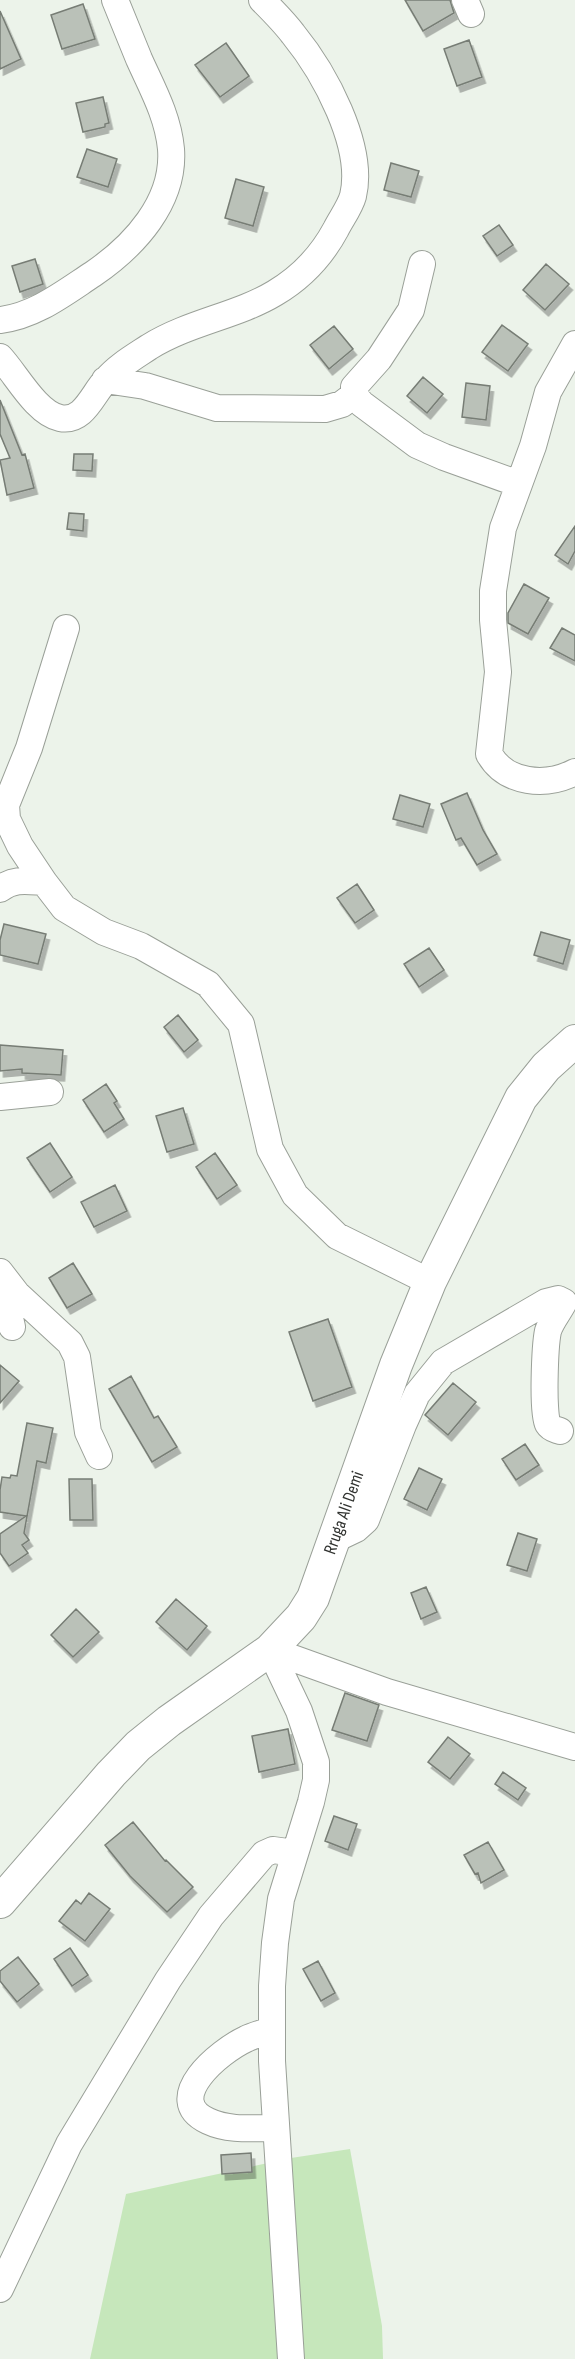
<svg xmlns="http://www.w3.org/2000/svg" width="575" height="2359" font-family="'Sofia Sans Condensed',sans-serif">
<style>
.green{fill:#c6e7bb}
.building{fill:#bac1b8;stroke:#777d75;stroke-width:1.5;filter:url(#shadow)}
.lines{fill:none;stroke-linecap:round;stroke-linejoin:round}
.minor-casing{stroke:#9aa098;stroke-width:28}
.major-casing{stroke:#9aa098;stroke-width:34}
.minor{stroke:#fff;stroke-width:26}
.major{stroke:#fff;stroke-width:32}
.labels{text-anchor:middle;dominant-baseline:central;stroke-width:6;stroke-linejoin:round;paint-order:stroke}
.street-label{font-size:18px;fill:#313330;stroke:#ecf3ea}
</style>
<defs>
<filter id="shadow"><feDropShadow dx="3.5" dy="6" stdDeviation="0" flood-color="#0004"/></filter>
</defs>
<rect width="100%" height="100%" fill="#ecf3ea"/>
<path class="green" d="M350,2149L382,2326L383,2359H90L126,2194L291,2158Z"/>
<path class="building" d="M405,0H450L454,13L423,31Z
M83,4L95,39L62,49L51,15Z
M0,11L21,59L0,69Z
M469,40L482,77L457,86L444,49Z
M226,43L249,76L220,97L195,65Z
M103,97L109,123L105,124V127L83,132L76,103Z
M87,149L117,159L108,187L77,177Z
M391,163L419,171L411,197L384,190Z
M236,179L264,187L253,226L225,218Z
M499,225L513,245L497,256L483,236Z
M35,259L43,284L20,292L12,266Z
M546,264L569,284L545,310L523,290Z
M502,325L528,344L508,371L482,352Z
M334,326L353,349L329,369L310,345Z
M423,377L443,394L427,413L407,396Z
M466,383L490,386L486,420L462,417Z
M0,400L22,455L25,454L34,488L7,495L0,460L10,458L0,434Z
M74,454H93L92,471L73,470Z
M69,513L84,514L83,531L67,529Z
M575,526V551L568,564L555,555Z
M524,584L549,598L528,634L508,623V613Z
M562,628L575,635V661L550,648Z
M467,793L483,830L497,854L477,865L461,838L456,840L441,804Z
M400,795L430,804L423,827L393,819Z
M357,884L374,910L355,923L337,898Z
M4,924L46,934L38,964L0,955V940Z
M541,932L570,940L563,964L534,955Z
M429,948L444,970L419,987L404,964Z
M178,1015L198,1040L184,1052L164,1027Z
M0,1045L63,1050L61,1075L22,1073V1069L0,1071Z
M106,1084L117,1101L114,1103L124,1119L104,1132L83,1100Z
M183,1108L194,1144L167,1152L156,1116Z
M50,1143L72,1177L50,1192L27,1158Z
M215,1153L237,1185L217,1199L196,1167Z
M115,1185L127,1211L94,1227L81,1202Z
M73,1263L92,1294L67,1308L49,1278Z
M328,1319L352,1387L313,1401L289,1332Z
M0,1365L19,1381L0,1403Z
M131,1376L154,1418L158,1416L177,1447L152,1462L109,1389Z
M453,1383L476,1402L448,1435L425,1415Z
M27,1423L53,1428L46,1463L37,1461L24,1533L29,1540L22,1545L28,1553L9,1566L0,1553V1534L26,1516L0,1512V1490L2,1477L10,1478L11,1475L17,1476Z
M525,1444L539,1465L516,1480L502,1459Z
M419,1468L442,1479L427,1510L404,1499Z
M69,1479H92L93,1520H70Z
M518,1533L537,1539L527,1571L507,1565Z
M426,1587L437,1612L421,1619L411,1593Z
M176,1599L207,1626L187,1650L156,1622Z
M76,1609L99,1632L73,1657L51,1635Z
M345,1693L379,1705L367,1741L332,1730Z
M288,1729L295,1764L259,1772L252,1736Z
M448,1737L470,1754L450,1779L428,1762Z
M503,1772L526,1788L518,1800L495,1784Z
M334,1816L357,1824L348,1850L325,1841Z
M133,1822L165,1861L166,1860L193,1887L167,1912L130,1876L105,1845Z
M488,1842L504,1870L481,1883L478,1873L475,1874L464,1855Z
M89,1893L110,1909L85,1941L59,1921L76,1900L81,1904Z
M70,1948L88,1975L72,1986L54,1959Z
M18,1957L39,1984L17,2002L0,1981V1971Z
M318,1961L335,1993L321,2001L303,1969Z
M251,2153L252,2172L222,2174L221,2155Z"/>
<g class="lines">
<defs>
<path id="minor" d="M465,0L471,14
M422,264L411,310L379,359L354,387V395L362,404L417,445L444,457L519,484
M0,320C35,316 64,293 93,274C134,246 175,202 171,149C168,116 152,88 139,59C131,39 123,20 115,0
M575,344L548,392L533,446L503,528L493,591V620L498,672L489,754C506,784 546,787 575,772
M0,357C16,374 36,413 60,418C84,423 93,393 106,380C118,366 134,357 149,347C189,322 237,316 275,293C302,277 321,257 336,229C341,219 350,207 353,196C365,146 324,72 293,34C284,22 273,11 262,0
M105,380L145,386L217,408L325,409L342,404L354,395
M66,628L29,748L6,805L7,819L20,846L44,882L64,908L104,932L141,946L208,984L241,1024L270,1149L295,1195L337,1236L430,1282
M0,889C14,878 27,881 44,882
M0,1097L50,1092
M0,1272L17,1294L70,1343L77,1357L88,1432L99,1456
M1,1277L12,1327
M335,1539L356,1529L366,1520L403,1425L417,1394L443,1362L546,1302L558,1299L564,1302C559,1312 551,1321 548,1331C545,1345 542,1413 548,1424C551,1429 555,1429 560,1431
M270,1650L299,1711L316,1762V1780L311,1802L281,1899L275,1943L272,1986V2061L291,2359
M270,1650L387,1692L575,1747
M272,2030C263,2033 254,2035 246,2039C220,2051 161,2099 208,2121C229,2131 254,2128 276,2128
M0,2289L69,2144L168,1980L211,1916L264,1854L273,1850L295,1853"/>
<g id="major">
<path id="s1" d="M0,1902L111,1774L138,1746L169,1721L270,1650L301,1617L313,1598L396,1365L430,1282L521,1098L546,1067L575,1041"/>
</g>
</defs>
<use href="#minor" class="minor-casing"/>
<use href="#major" class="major-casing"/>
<use href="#minor" class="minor"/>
<use href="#major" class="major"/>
</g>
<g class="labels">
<g class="street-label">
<text stroke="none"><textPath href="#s1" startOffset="530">Rruga Ali Demi</textPath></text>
</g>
</g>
</svg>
